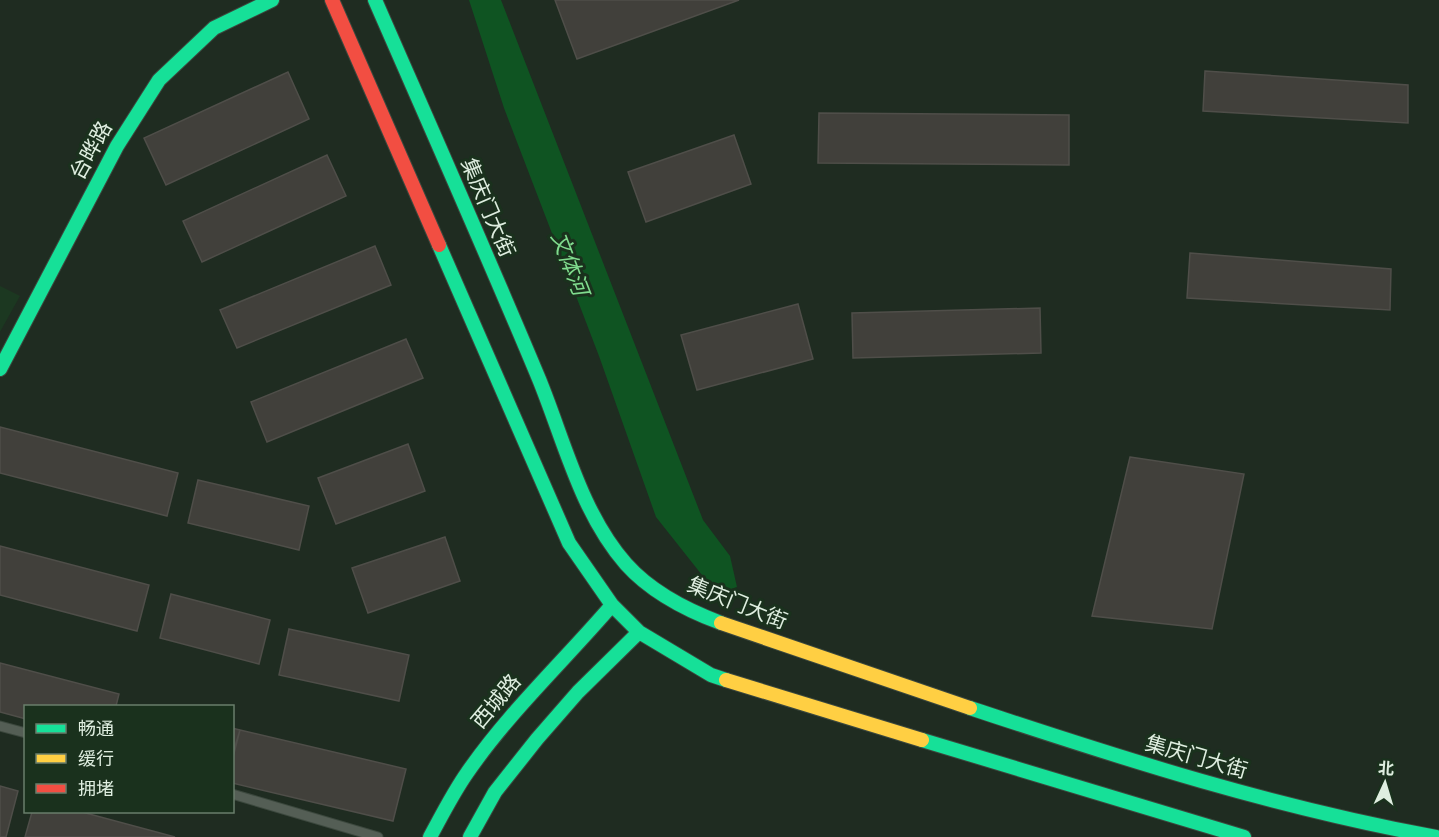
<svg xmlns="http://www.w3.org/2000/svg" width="1439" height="837" font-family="Spectral,'Noto Sans SC',serif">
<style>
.built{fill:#1c3821}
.water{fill:#0f5422}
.building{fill:#41403b;stroke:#4f4e49;stroke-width:1.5}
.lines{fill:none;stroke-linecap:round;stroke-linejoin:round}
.lane-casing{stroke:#3c483e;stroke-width:11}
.fast-casing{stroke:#3c483e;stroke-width:16}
.slow-casing{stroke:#3c483e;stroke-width:16}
.jam-casing{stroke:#3c483e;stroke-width:16}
.lane{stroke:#545e55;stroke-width:9}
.fast{stroke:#16e098;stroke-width:14}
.slow{stroke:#ffcf43;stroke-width:14}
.jam{stroke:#f24e42;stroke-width:14}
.labels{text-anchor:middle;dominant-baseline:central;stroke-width:6;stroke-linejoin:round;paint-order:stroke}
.street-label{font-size:21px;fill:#dfeee0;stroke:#1a311d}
.water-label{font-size:22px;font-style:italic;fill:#80dc8e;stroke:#1a311d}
</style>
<rect width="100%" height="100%" fill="#1f2c21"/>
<path class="built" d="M0,286L20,296L0,332Z"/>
<path class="water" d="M469,0H501L703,520L730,556L737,587L717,594L656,517L599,356L504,108Z"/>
<path class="building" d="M555,0H739L577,59Z
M1205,71L1408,85V123L1203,111Z
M288,72L309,119L166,185L144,138Z
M819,113L1069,115V165L818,163Z
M734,135L751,184L646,222L628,172Z
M327,155L346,196L202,262L183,221Z
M375,246L391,285L237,348L220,310Z
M1190,253L1391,269L1390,310L1187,298Z
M798,304L813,359L697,390L681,335Z
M1040,308L1041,353L853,358L852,313Z
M406,339L423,378L267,442L251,402Z
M0,427L178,473L167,516L0,473Z
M408,444L425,491L336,524L318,478Z
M1130,457L1244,474L1212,629L1092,616Z
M198,480L309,506L299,550L188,523Z
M445,537L460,581L368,613L352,568Z
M0,546L149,585L137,631L0,595Z
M171,594L270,620L259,664L160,638Z
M289,629L409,655L399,701L279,675Z
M0,663L119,694L116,706H26V719L0,712Z
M232,728L240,730L232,756Z
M240,730L406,769L393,821L232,783V761Z
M0,786L18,791L6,837H0Z
M32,812H82L175,837H25Z"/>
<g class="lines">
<defs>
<path id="lane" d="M0,726L26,733
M232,794L378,837"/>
<path id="fast" d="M375,0C430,126 486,252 539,379C564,440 581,513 626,564C651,592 686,610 721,623
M439,245L569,543L612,605L639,632L711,675L726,680
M0,369L117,146L159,80L214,28L272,0
M970,708C1126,760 1274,807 1436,837
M922,740L1244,837
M430,837C442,815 453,793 467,773C509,712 564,661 612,605
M470,837L495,792L537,739L578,692L639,632"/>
<path id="slow" d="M721,623L970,708
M726,680L922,740"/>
<path id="jam" d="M332,0L439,245"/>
</defs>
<use href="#lane" class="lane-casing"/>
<use href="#fast" class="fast-casing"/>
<use href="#slow" class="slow-casing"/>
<use href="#jam" class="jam-casing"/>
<use href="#lane" class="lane"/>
<use href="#fast" class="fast"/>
<use href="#slow" class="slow"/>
<use href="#jam" class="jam"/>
</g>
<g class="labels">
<g class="street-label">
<text transform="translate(92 151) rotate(-61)">台晔路</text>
<text transform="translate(487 208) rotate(67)">集庆门大街</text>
<text transform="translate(737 604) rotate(22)">集庆门大街</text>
<text transform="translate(497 702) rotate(-50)">西城路</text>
<text transform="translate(1196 758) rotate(16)">集庆门大街</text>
</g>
<g class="water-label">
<text transform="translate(569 264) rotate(69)">文体河</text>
</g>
</g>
<rect x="24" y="705" width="210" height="108" fill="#1a311d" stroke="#697d6b" stroke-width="1.5"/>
<rect x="36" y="724" width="30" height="9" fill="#16e098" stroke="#697d6b" stroke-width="1.5"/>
<text x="78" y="735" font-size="18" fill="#dfeee0">畅通</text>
<rect x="36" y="754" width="30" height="9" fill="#ffcf43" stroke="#697d6b" stroke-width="1.5"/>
<text x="78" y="765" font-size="18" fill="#dfeee0">缓行</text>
<rect x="36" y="784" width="30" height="9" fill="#f24e42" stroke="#697d6b" stroke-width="1.5"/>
<text x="78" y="795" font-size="18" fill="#dfeee0">拥堵</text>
<g transform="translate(1385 783) rotate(4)" stroke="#1a311d" stroke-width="4.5" paint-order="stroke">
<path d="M0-4.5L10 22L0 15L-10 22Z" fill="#dfeee0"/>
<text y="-9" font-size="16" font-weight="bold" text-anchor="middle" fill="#dfeee0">北</text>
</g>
</svg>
